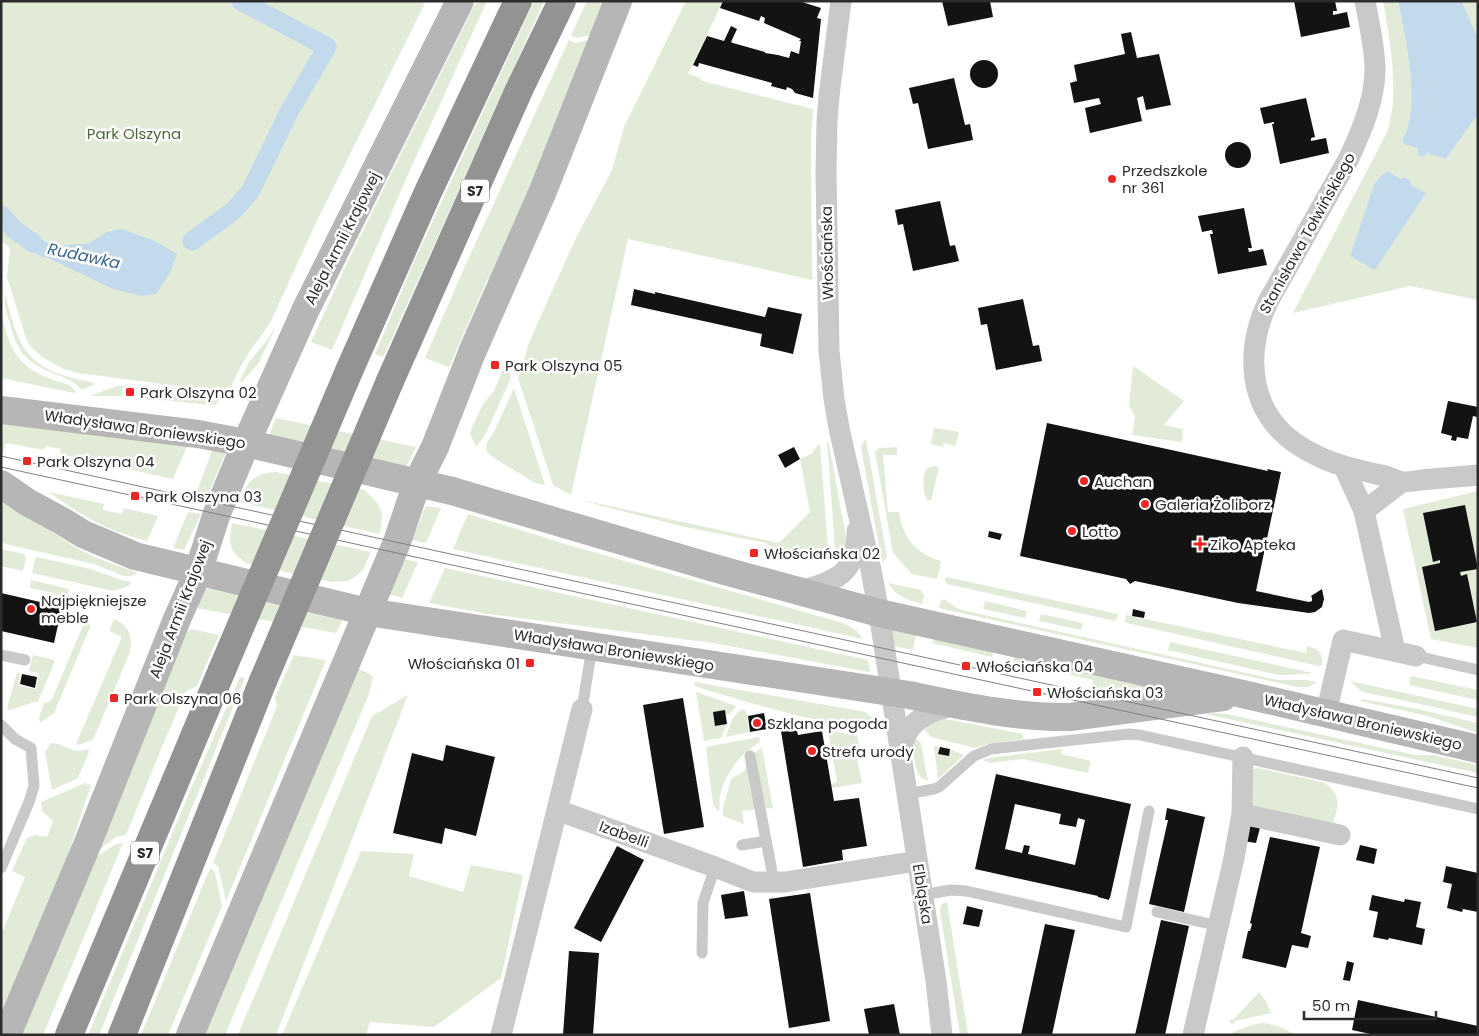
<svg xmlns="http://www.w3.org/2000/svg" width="1479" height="1036" font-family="Poppins,sans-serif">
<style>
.green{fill:#e1ebd8;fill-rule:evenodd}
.water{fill:#c3d9ec}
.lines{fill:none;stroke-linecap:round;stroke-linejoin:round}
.canal{stroke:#c3d9ec;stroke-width:19}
.building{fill:#131313;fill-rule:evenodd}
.lane{stroke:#c9c9c9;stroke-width:11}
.street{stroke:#c9c9c9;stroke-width:21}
.secondary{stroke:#b6b6b6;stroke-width:28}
.highway{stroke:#939393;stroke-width:28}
.tram{stroke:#818181;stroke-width:1}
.highway-bridge{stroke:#939393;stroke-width:28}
.poi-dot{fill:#eb2726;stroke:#fff;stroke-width:2}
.labels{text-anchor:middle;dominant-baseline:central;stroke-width:5;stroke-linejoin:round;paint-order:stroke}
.shield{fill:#fff;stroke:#6b6b6b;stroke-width:1}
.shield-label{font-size:14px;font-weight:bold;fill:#2c2c2c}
.park-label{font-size:15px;fill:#4b6938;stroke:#fff}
.poi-label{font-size:15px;fill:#2c2c2c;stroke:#fff;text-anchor:start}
.street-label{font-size:15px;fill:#2c2c2c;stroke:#fff}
.water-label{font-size:16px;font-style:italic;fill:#386790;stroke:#fff}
</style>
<rect width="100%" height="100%" fill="#fff"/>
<path class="green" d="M1,1H426L316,223L271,321C264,333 256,342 248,354C241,365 235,377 230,389L225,392L78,373L64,369L42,357L30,346L26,338L7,277L10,248L1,241Z
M483,1H487L410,170L332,350L311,342L348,261L475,4Z
M534,1H544L393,336L383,357L375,354L416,257Z
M587,1H611L597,34L577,38L571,35Z
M686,1H723L688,74L699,77L702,81L813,109L811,141L812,280L628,239L571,495L553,485L518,378L523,366L528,345L548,300L576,238L612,170L624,127Z
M1383,1H1398C1405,34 1422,111 1402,140L1418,149L1424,157L1427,153L1446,159L1478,114V300L1410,286L1293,313L1388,130C1389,121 1392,112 1393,103C1395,69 1389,35 1383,1ZM1387,171L1401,179L1406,177L1410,180L1411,185L1426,193L1412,213L1350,256L1374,186L1378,179Z
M1462,1H1478V39Z
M594,39L491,278H488L449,367L425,358L465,266L569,40L576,43Z
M5,294C16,333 19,360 62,375C73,379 87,380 96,384L82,390C71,379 67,379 53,373C26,363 17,351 10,324C7,313 3,305 5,294Z
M1,315C12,353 17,367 56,381C64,383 71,384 76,392L74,393L1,378Z
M274,329H275L258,364L241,383L240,380L249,362L268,339Z
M507,363L511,378L484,437L476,447L470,434L471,430L483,404L494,391L505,364Z
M1133,366L1184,401L1164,425L1183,429L1182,442L1132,435L1135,417L1129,405Z
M117,386H123L223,397L216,404L211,405L140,398V389L122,388L121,396H90Z
M514,388L545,485L535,483L494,458L488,453L486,448L487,443L496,428Z
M276,418L416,447L406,467L269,436Z
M1,424L188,444L173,479L60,454L61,449L46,446L44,450L6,443L3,452H1Z
M934,428L959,432L955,446L944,443L943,447L931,444Z
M866,439L887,557L882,563L861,447L863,442Z
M827,440L829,444L847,543L844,557L835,548Z
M819,444L820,445L828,549L816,558L779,551L766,543L685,527L602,506L582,500L779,543L810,512L800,459L811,454Z
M897,447V455H883L888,512H899C903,538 915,553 941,561L937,579L912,574L893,553L875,452L879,448Z
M213,448L226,452L207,497L196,494Z
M934,466L939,467L931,501L926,499C923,491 922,474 927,468Z
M276,472L364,490C380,503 386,513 379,534L240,502C248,481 252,474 276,472Z
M1478,491V648L1431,639L1403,509Z
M49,492L104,504L103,510L122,514L124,508L158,516L147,541C138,538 129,536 121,533C95,524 71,508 49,492Z
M1,497L73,546L94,557L138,573L131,576H124L94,564L1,543Z
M426,506L441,508L426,543L412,540Z
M188,512L201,514L184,550L173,548Z
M468,514L572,546L843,623L857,631L863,639L453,549Z
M232,523L371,552L363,570L356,576L348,581L332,582L246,563C229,551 228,543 232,523Z
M1,549L24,554L26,557L23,571L1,566Z
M37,557L90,569L125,581H131L130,585L114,591L32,573L35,559Z
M403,559L418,562L402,598L389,594Z
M445,568L868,660L870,671L869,672L713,643L488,614L429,603Z
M946,577L1118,614L1117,618L1115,621L947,584L945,581Z
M31,580L69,589L68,594L63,595L30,588Z
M888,583L921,590L924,596L922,604C907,600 896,596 888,583Z
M211,588L340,617L342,621L336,633L196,608L205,589Z
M944,599L957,608L962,610L1278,680H1305L1317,682L1309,687H1297L939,608L940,602Z
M985,601L1027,611L1025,618L983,609Z
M1041,614L1083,623L1081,630L1039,621Z
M1126,615L1306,653L1307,646C1319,649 1323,652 1322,665L1319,666L1127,623L1125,621Z
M114,619C129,625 133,636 130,652L93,740L78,745L76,744L122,637L109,631Z
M84,623L91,625L54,713L40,723L39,717L44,703L49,702L52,699Z
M191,629L219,635L197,686L186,691L162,747L126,835L116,837L93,854L185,633Z
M887,629L916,635L913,650L889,645Z
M933,639L993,652L992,657L932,643Z
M1170,642L1313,673L1286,675H1279L1168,650Z
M33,655L51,659L55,661L38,701L9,710L7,708L17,673H20L18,686L36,689L39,673L29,671Z
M294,655L326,660L226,901L218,866L213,863L277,706L275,698Z
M1014,657L1168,690L1129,697L1092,689L1093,680L1013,662Z
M356,668L372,675L373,677L369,694L225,1035H202L247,933L249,932Z
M1411,676L1478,690V700L1409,685Z
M240,677L245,678L99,1035H88L190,791Z
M1350,681L1478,709V717L1393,698L1366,693L1360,690Z
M695,682L860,711L865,712L874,719L856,728L799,716L747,702L694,686Z
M696,692L736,706L730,714L726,715L725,710L713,712L715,726L727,724L721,738L704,741Z
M408,695L276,1035H238L372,716Z
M1363,699L1417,709L1478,723V733L1428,716L1360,701Z
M743,709L746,711L749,732L726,737C729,727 732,714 743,709Z
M1215,713L1227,714L1415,755H1432L1478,765V773L1205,714Z
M945,719L1023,734V739L987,744L975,748L931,737L923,727Z
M828,731L857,735L860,748L857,758L862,783L832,788L831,784L837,782Z
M759,737L760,742C741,753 725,773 720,796C719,801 720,807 719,812L713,805L706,747Z
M915,737L921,743L928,781C913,779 912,748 915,737Z
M51,743C68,744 70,755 88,749L89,752L78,778L52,790L45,752Z
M934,746L940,747L939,754L949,756L950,749L964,755L938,779Z
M762,748L773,808L742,811L744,824L723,816V808L731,779L743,772L754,753Z
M1062,749L1061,754L1091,761L1088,773L1023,759L990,763L983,760L988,758Z
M1258,768L1322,782C1340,791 1340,805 1333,822L1327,825L1251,808L1253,769Z
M85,783L91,785L63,869L1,1024V935L25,877L12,871L27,838L36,835L47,837L53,821L42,811L41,802Z
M123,843L43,1035H19L91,860L116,844Z
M361,851L414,854L409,876L463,892L471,865L523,875L501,978L434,1027L370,1022L366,1035H282Z
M210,868L215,872L222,906L168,1035H141Z
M947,901L968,1035H960L940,911L941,905Z
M1259,992L1266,1001L1271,1013L1235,1021L1233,1024L1230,1023V1020L1234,1019Z
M1263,1023C1275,1025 1285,1028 1295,1035H1229C1240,1028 1250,1025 1263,1023Z"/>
<path class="water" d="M1398,1H1462L1478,39V114L1446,159L1427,153L1424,157L1418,155V149L1403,143L1402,140C1422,110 1405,35 1398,1Z
M1387,171L1401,179L1405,177L1410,180L1411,185L1426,193L1375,270L1350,256L1374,185L1378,179Z
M15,226L38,237L46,242L59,246L77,244H88L107,232L122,229L155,241L177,254L170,273L156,294L142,296L113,289L48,258C33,255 20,243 12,230Z"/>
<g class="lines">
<path class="canal" d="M1,215L15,230L33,243
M192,241L233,211L250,192L290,110L327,47L241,1"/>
</g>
<path class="building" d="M723,1H799L821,8L817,18L821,19L813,98L795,93L792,89L787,87L786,90L771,86L772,83L699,63L698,67L693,65L707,36L724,41L731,26L737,29L731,42L733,43L765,52V53L778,55L789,58L791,51L799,54L801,41H799L801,39L764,23L765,18L761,16L759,21L720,8Z
M942,1H990L993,17L948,26Z
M1294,1H1335L1337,11H1333V15L1347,12L1350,27L1301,37Z
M1131,32L1137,58L1159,54L1171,105L1146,110L1143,96L1137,98L1142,121L1090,133L1085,108L1101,104L1099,98L1074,103L1070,83L1077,81L1074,65L1125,54L1121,34Z
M970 74a14 14 0 1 1 28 0a14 14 0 1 1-28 0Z
M954,78L965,125L970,124L973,140L928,149L918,103L913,104L909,88Z
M1306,98L1315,137L1311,138V141L1326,138L1329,153L1280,164L1272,124H1274V122L1264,124L1260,108Z
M1225 155a13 13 0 1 1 26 0a13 13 0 1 1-26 0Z
M940,201L950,246L955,245L959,261L913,271L903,224L898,225L895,210Z
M1244,208L1252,248H1248L1249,252L1263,249L1267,265L1218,274L1210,234H1213L1212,230L1202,232L1198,216Z
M634,289L655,294V292L765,317L768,307L802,314L793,354L760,346L762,334L631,305Z
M1023,299L1033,346L1039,345L1042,361L996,370L987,324L981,325L978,308Z
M1448,401L1478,407L1477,417L1473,416L1468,439L1457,437L1456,441L1451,440L1452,436L1441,433Z
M1047,423L1268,471L1267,469L1281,472L1256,591L1309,602L1312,601V598L1311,596L1322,589L1324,599L1322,607L1315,612L1309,613L1238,603L1135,581L1130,584L1126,579L1020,556Z
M794,447L800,459L785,468L778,455Z
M1465,505L1478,569L1460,572L1461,576L1467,574L1477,622L1435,631L1422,567L1440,563V560L1433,562L1423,513Z
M989,531L1002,534L1000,540L988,537Z
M1,593L62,607L54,643L1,631Z
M1133,609L1145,612L1144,618L1132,616Z
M22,674L37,677L35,688L20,684Z
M683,698L704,827L664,834L643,705Z
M725,710L727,724L715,726L713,712Z
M764,713L767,729L750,732L748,716Z
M795,723L798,735L822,731L834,801L859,798L867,846L842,850L843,860L803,867L780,725Z
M446,745L495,757L476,836L445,828L442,844L393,833L412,753L443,761Z
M940,747L950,749L949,756L938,754Z
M996,774L1131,804L1110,898H1109V900L1098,897V896L975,869ZM1015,804L1061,814L1059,824L1076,827L1078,818L1085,820L1075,865L1028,854L1030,846L1024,845L1022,853L1005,849Z
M1167,808L1205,817L1184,912L1149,904L1168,820H1165Z
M1248,821L1261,824L1256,843L1243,841Z
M1270,837L1320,847L1301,933L1311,936L1308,948L1292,945L1286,968L1242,958L1248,931H1250L1252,924L1250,923Z
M1360,845L1377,849L1374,864L1356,860Z
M617,846L644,860L601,942L574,928Z
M1446,866L1478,873V912L1463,909L1462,912L1447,908L1452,884L1443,882Z
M744,891L748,916L725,919L721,895Z
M810,893L830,1021L789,1028L769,899Z
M1372,895L1404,902L1405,899L1421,902L1416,927L1425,929L1422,945L1389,938L1388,940L1373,937L1378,912L1369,910Z
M967,906L983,910L979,927L963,924Z
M1161,920L1189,926L1165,1035H1135Z
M1045,924L1075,930L1065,975L1052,1035H1021Z
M569,951L599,953L593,1035H563Z
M1347,961L1354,963L1350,981L1343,980Z
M1358,1000L1478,1026V1035H1375L1352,1030Z
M894,1004L900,1035H869L864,1009Z"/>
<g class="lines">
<path class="lane" d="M1,655L25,660
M1416,656L1478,670
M582,709L592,647
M1,725L15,739L31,748L34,786L29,802L1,868
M750,756L774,882
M907,794L934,789L939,787L974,756L991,749L1129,734L1140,735L1478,809
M742,845L766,841
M922,895L951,890L966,891L1126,927L1149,811
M1157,912L1219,926
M702,953L703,903L715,867"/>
<path class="street" d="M841,1L829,96L827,122L826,171L829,351L834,399L839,428L871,570L879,613L936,981L942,1035
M1365,1C1369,24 1375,47 1375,70C1375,100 1361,132 1349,158L1269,300C1250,338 1246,386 1273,422C1285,438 1304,450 1322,458C1340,467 1361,470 1380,475C1388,476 1395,480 1402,482C1408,482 1415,481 1421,480C1440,478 1459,477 1478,475
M1344,467L1364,511L1395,651
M1364,511L1402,482
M799,591C836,581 857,574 857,531
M1326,714L1343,640L1416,656
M901,753C902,747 904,739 907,733C916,716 937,710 955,705
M557,810L582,709
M1242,814L1340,835
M501,1035L557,810L715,867L753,882H785L917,861
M1193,1035L1234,858L1242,814L1243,757"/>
<path class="secondary" d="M1,410L198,434L246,443L452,491L714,568L879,613L1247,695L1478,749
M1,484L27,502L62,521L83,534L135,556L368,612L909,695C962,706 1016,718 1070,717L1223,697
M7,1035L87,845L177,619L198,572L217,513L246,443L306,309L460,1
M190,1035L397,542L417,483L435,447L473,350L543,191L618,1"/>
<path class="highway" d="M349,371L428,192L518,1
M390,381L519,90L562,1
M69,1035L222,670
M122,1035L263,681"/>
<path class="tram" d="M1,456L1478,778
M1,467L1478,788"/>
<path class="highway-bridge" d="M222,670L349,371
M263,681L390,381"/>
</g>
<g class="poi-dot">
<circle cx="1112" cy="179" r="5"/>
<rect x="490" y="360" width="10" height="10" rx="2.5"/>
<rect x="125" y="387" width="10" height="10" rx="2.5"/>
<rect x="22" y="456" width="10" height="10" rx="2.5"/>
<circle cx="1084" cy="481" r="5"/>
<rect x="130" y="491" width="10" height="10" rx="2.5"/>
<circle cx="1145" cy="504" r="5"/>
<circle cx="1072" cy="531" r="5"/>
<path d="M1197.5 536.5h5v5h5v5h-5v5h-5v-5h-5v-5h5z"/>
<rect x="749" y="548" width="10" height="10" rx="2.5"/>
<circle cx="31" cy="609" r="5"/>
<rect x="525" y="658" width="10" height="10" rx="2.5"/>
<rect x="961" y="661" width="10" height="10" rx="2.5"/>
<rect x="1032" y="687" width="10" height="10" rx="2.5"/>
<rect x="109" y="693" width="10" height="10" rx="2.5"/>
<circle cx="757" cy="723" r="5"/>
<circle cx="812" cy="751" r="5"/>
</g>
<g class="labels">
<g class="shield">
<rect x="461" y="179.5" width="28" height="23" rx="4"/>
<rect x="131" y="841.5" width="28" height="23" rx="4"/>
</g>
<g class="shield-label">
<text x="475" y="191">S7</text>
<text x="145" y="853">S7</text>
</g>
<g class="park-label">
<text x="134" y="133">Park Olszyna</text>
</g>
<g class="poi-label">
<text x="1122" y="170">Przedszkole<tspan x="1122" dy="17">nr 361</tspan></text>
<text x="505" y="365">Park Olszyna 05</text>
<text x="140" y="392">Park Olszyna 02</text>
<text x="37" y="461">Park Olszyna 04</text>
<text x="1094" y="481">Auchan</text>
<text x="145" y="496">Park Olszyna 03</text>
<text x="1155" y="504">Galeria Żoliborz</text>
<text x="1082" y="531">Lotto</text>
<text x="1210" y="544">Ziko Apteka</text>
<text x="764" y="553">Włościańska 02</text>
<text x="41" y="600">Najpiękniejsze<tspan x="41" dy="17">meble</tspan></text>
<text x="520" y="663" text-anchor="end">Włościańska 01</text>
<text x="976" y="666">Włościańska 04</text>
<text x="1047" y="692">Włościańska 03</text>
<text x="124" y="698">Park Olszyna 06</text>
<text x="767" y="723">Szklana pogoda</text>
<text x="822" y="751">Strefa urody</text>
</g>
<g class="street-label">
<text transform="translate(1307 233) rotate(-61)">Stanisława Tołwińskiego</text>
<text transform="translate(342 238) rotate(-63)">Aleja Armii Krajowej</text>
<text transform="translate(827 253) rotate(-91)">Włościańska</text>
<text transform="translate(145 429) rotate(8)">Władysława Broniewskiego</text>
<text transform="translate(180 609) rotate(-69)">Aleja Armii Krajowej</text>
<text transform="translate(614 650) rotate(9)">Władysława Broniewskiego</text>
<text transform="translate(1363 722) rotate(13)">Władysława Broniewskiego</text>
<text transform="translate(624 834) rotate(20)">Izabelli</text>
<text transform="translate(923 894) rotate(81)">Elbląska</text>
</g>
<g class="water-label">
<text transform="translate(84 256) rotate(12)">Rudawka</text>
</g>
</g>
<rect width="1479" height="1036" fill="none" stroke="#2c2c2c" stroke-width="5"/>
<path d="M1304 1011v8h132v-8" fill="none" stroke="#2c2c2c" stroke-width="2.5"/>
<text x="1312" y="1011" font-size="15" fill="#2c2c2c" stroke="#ffffff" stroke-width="4" paint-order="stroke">50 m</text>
</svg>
